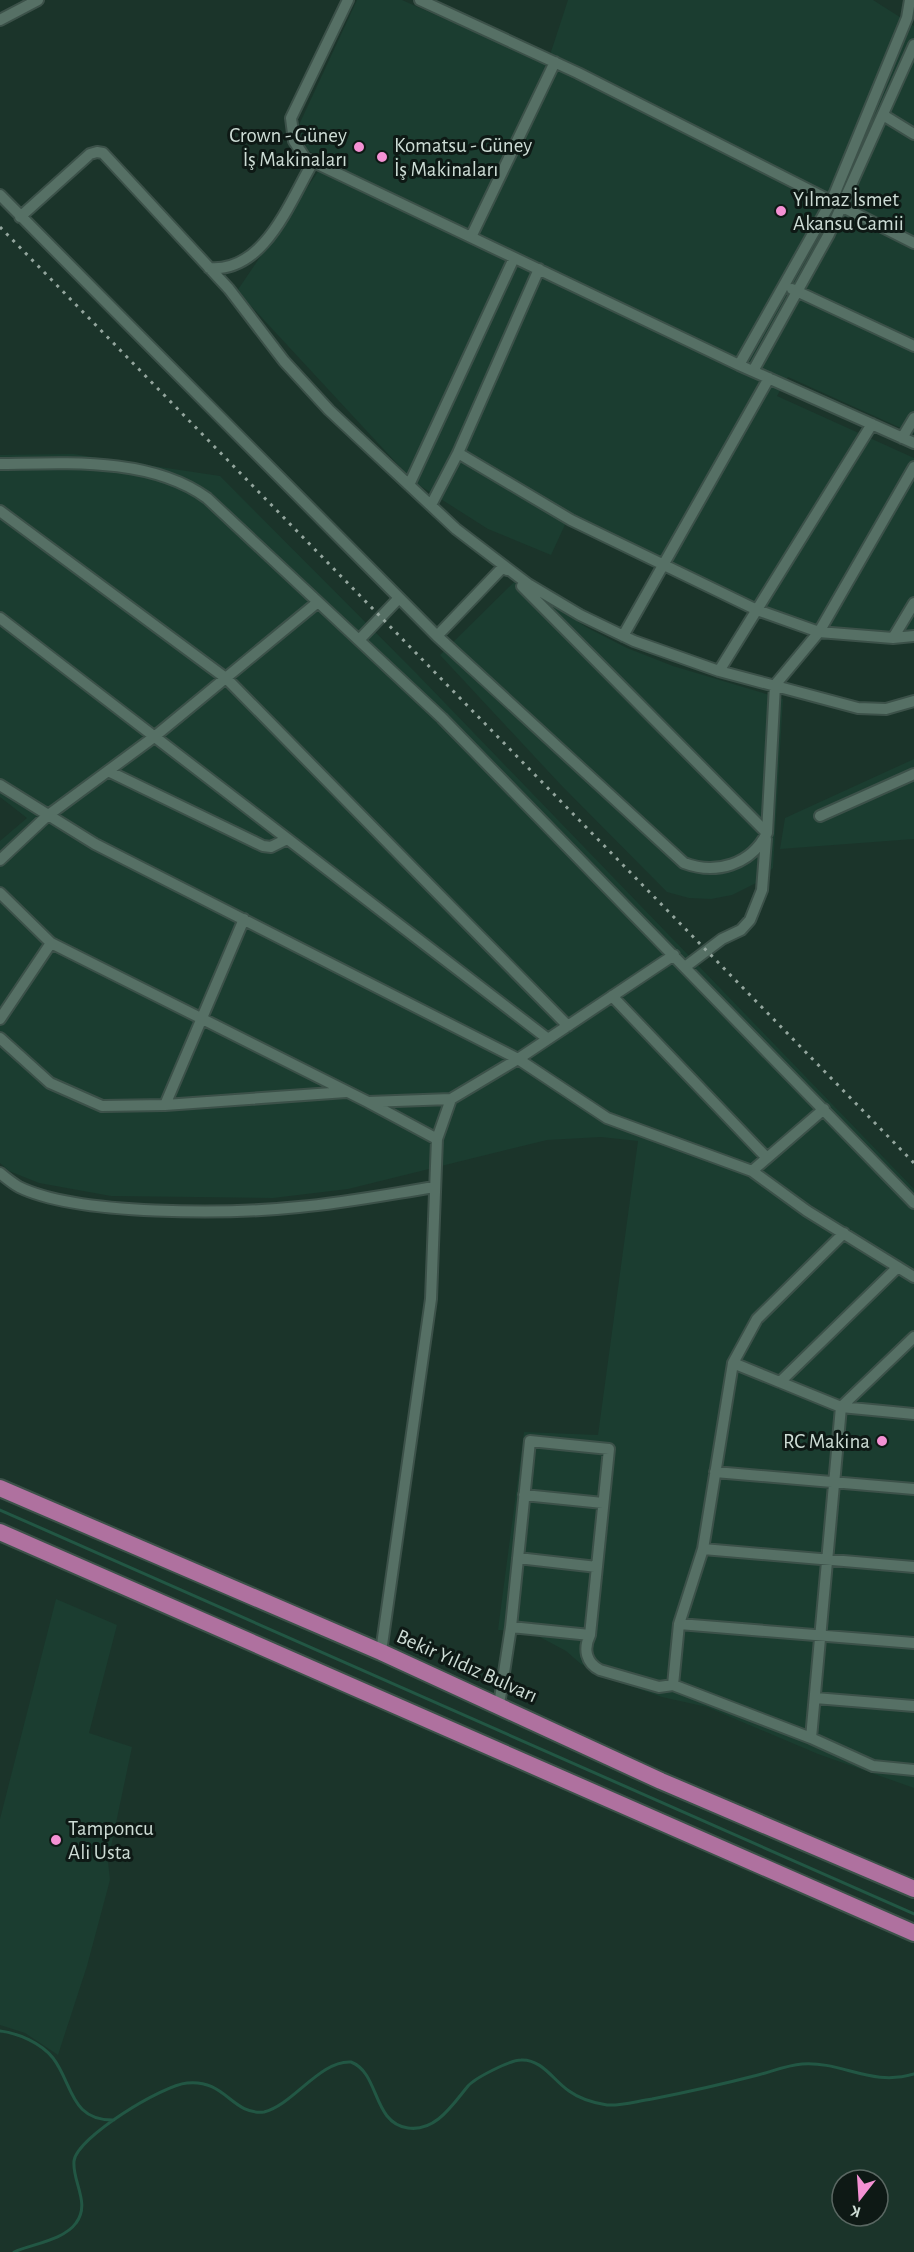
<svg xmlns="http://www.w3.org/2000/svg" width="914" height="2252" font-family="'Alegreya Sans',sans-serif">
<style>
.built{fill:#1b3d30}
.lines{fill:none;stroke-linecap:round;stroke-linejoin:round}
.stream{stroke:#225744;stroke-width:3}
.street-casing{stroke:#3c5149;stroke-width:14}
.primary-casing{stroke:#3c5149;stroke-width:20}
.street{stroke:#567065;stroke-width:10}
.primary{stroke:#af719f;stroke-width:16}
.rail{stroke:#94a69e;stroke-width:3;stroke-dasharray:3 6;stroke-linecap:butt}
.poi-dot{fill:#f491d4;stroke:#0e1915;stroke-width:2}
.labels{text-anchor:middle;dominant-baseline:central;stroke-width:6;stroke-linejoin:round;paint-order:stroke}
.poi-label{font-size:21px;fill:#cddcd5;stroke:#0e1915;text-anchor:start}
.street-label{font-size:21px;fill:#cddcd5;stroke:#0e1915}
</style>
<rect width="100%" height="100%" fill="#1b342a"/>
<path class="built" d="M357,0H402L547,64L568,0H873L914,26V434L788,377L777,396L914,458V636L824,640L569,516L551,555L488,529L414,482L237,291L326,160L291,142Z
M73,454L220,476L416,673L914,1189V1788L818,1754L707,1707L662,1697L619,1682L581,1664L566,1651L538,1636L518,1631L498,1630L524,1432L598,1435L638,1141L601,1137L547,1140L348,1189L273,1198L111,1196L39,1183L9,1171L0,1163V841L27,818L0,797V455Z
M517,579L586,627L627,648L673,666L783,699L773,868L758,882L732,895L711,899L689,898L667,892L561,785L440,655Z
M914,759V839L780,849L785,818Z
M56,1599L117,1625L89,1733L132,1747L108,1861L110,1880L87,1966L58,2055L25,2033L0,2025V1819Z"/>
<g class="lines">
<path class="stream" d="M0,1510L914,1914
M0,2031C18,2033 41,2043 53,2058C73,2084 70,2121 114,2120
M14,2252C32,2244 64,2240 76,2223C91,2203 72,2182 74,2161C77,2137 163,2085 187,2083C226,2079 231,2115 264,2112C293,2105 320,2060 351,2062C380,2073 372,2123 408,2128C436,2132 453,2104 468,2086C475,2078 510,2060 521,2060C542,2059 553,2080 569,2091C580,2099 594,2103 607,2105C622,2106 637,2101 652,2099C688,2092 723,2084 758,2075C773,2071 788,2065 802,2064C842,2061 871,2087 914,2074"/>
<defs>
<path id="street" d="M348,0L291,118L294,141L305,158L739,365L914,443
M420,0L578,73L914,243
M0,20L38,0
M883,115L914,134
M0,195L437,636L684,863C716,875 751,865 767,833L775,685L819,632L914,467
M20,217L90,154L97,152L103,153L229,289L284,361L329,410L456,529L528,584L580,615L634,641L719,671L858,708L886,709L914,701
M471,237L555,62
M209,268C264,273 289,203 313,162
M792,289L914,346
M739,365L832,200L907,18L910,0
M753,371L829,234L914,45
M902,438L914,418
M458,453L571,520L757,610L819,632L893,638L914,636
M0,464C67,463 151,457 207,498L442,718L914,1203
M409,485L514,258
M431,505L458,453L539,269
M0,511L227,679L568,1026
M522,586L767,833
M0,618L548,1039
M437,636L503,567L507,570
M623,636L769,378
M893,638L914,603
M359,640L399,598
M719,671L872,424
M108,771L263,846L271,847L287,839
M0,785L95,844L518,1059L607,1118L752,1171L807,1211L914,1277
M820,816L914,774
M0,860L47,816L154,737L318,602
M0,893L51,943L368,1102L451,1099L518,1059L674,955
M685,967L722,939L741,930L750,920L762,890L766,839
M612,996L767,1158
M0,1019L51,943
M0,1038L50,1083L102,1106L165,1105L346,1092
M368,1102L437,1139
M165,1105L244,919
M752,1171L824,1109
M0,1173C6,1178 12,1183 19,1187C78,1216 231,1214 299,1207C344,1203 390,1194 435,1187
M733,1363L841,1407L914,1414
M780,1382L898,1267
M715,1472L914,1489
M524,1495L603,1503
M703,1549L914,1567
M518,1558L597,1567
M679,1624L914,1643
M511,1627L590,1635
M381,1652L431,1299L437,1139L451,1099
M673,1685L679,1624L703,1549L733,1363L757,1319L844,1233
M815,1698L914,1706
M499,1705L511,1627L530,1441L609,1449L590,1635C583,1649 586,1663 600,1670L659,1687L673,1685L811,1738L873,1766L914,1770
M811,1738L841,1407L914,1337"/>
<path id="primary" d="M0,1488L381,1652L661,1781L914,1889
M0,1532L914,1933"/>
</defs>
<use href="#street" class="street-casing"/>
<use href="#primary" class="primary-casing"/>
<use href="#street" class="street"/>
<use href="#primary" class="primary"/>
<path class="rail" d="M0,227L914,1163"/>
</g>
<g class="poi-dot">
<circle cx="359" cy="147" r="6"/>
<circle cx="382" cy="157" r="6"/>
<circle cx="781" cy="211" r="6"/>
<circle cx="882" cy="1441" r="6"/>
<circle cx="56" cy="1840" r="6"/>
</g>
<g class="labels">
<g class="poi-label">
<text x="347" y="135" text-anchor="end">Crown - Güney<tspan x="347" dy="24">İş Makinaları</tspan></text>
<text x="394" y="145">Komatsu - Güney<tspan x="394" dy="24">İş Makinaları</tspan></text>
<text x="793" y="199">Yılmaz İsmet<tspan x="793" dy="24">Akansu Camii</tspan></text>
<text x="870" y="1441" text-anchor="end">RC Makina</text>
<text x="68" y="1828">Tamponcu<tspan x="68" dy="24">Ali Usta</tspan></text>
</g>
<g class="street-label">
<text transform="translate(467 1666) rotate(24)">Bekir Yıldız Bulvarı</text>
</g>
</g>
<g transform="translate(860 2198) rotate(197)"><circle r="28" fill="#0e1915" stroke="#5a6762" stroke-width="1.5"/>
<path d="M0-4.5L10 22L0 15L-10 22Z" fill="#f491d4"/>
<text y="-9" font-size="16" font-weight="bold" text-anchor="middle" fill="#cddcd5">K</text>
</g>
</svg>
